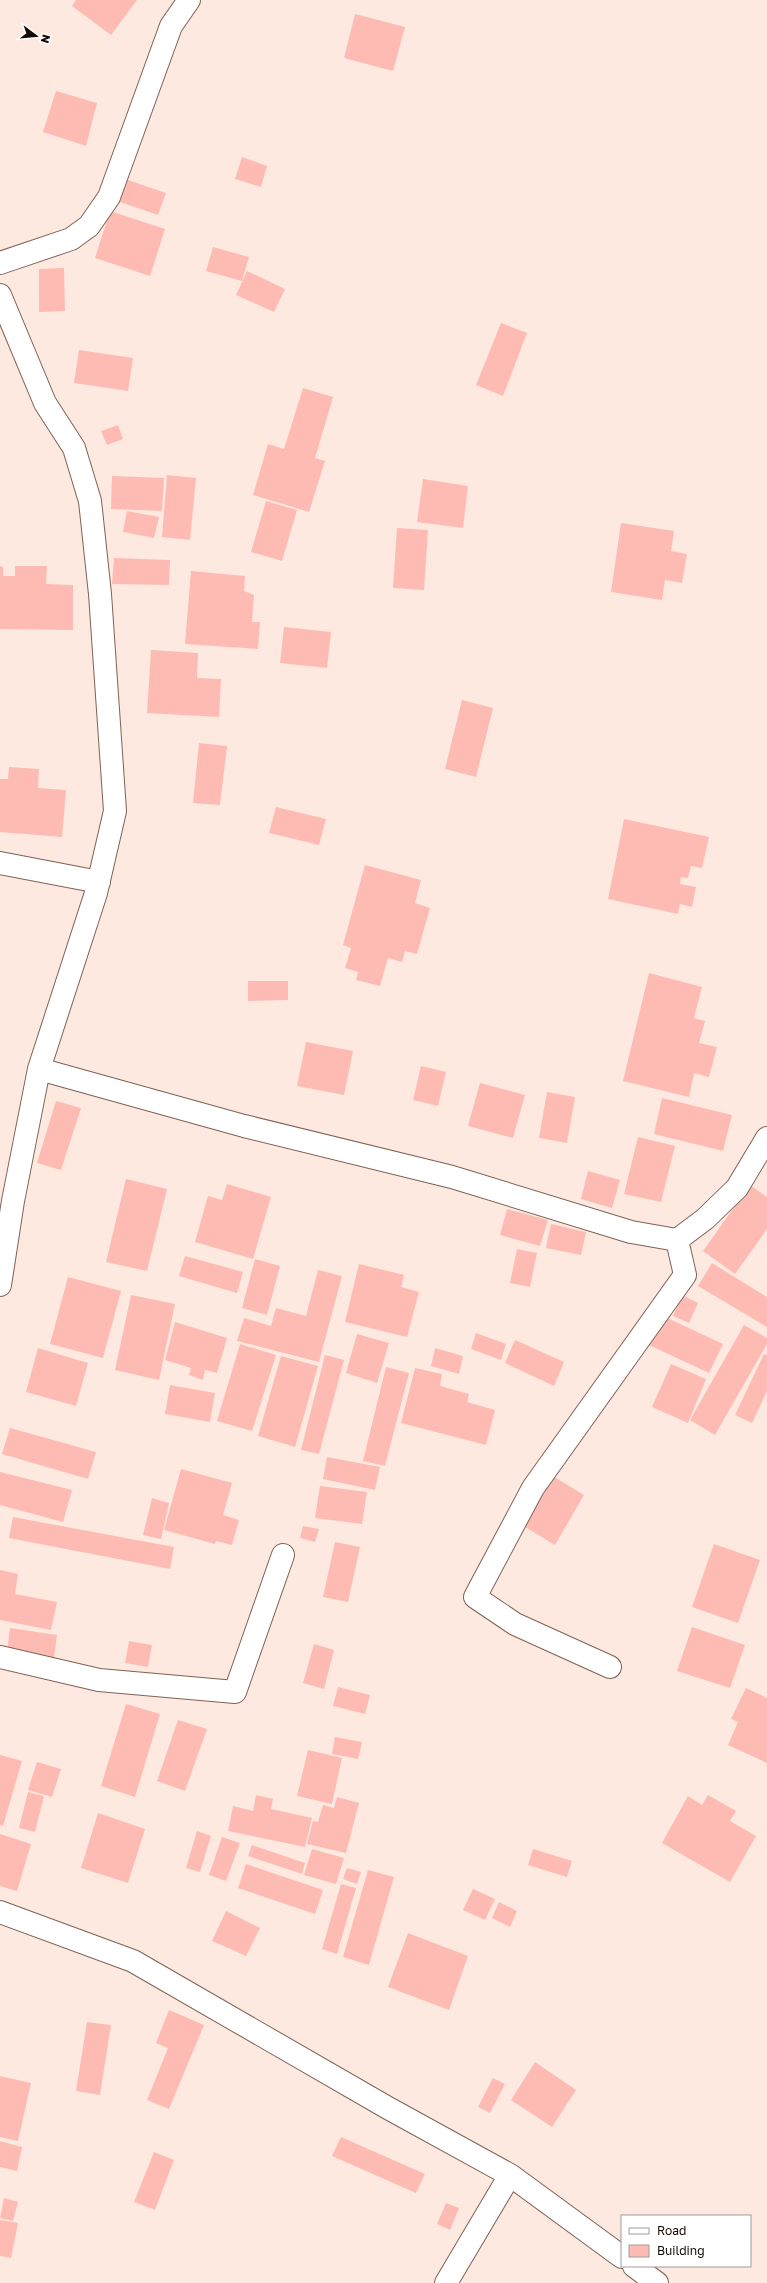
<svg xmlns="http://www.w3.org/2000/svg" width="767" height="2283" font-family="'Golos Text',sans-serif">
<style>
.building{fill:#fdbbb4}
.lines{fill:none;stroke-linecap:round;stroke-linejoin:round}
.minor-casing{stroke:#7e6254;stroke-width:24}
.minor{stroke:#fff;stroke-width:22}
</style>
<rect width="100%" height="100%" fill="#fde9df"/>
<path class="building" d="M76,0H137L111,35L72,6Z
M355,14L405,27L393,71L344,58Z
M56,91L97,103L86,146L43,132Z
M242,157L267,166L261,187L235,179Z
M122,178L166,193L158,215L114,200Z
M110,211L165,229L150,276L95,258Z
M213,247L249,257L242,281L206,271Z
M64,268L65,311L39,312V269Z
M247,271L285,289L274,312L236,295Z
M501,323L527,333L503,396L476,385Z
M79,350L133,358L128,391L74,383Z
M303,388L333,397L315,458L325,461L309,512L253,495L268,444L284,449Z
M118,425L123,439L107,445L101,431Z
M167,475L196,478L190,540L162,537Z
M112,476L164,478L162,511L111,509Z
M423,479L468,486L463,528L417,522Z
M266,501L297,510L282,561L251,552Z
M127,511L159,517L154,538L123,532Z
M621,523L674,531L671,551L687,554L682,583L665,580L662,600L611,592Z
M397,528L428,530L424,590L393,588Z
M114,558L170,560L169,585L112,584Z
M0,566L3,567V576H15V566H47L46,584L73,585V630L0,629Z
M191,571L245,576L244,591L254,595L252,622H260L258,649L185,644Z
M284,627L331,632L327,668L280,663Z
M151,650L198,653L197,678L221,679L219,717L147,713Z
M462,700L493,708L476,777L445,769Z
M199,743L227,746L220,805L193,803Z
M9,767L39,769L38,788L66,790L62,837L0,832V779H8Z
M276,807L326,819L319,845L269,833Z
M624,819L709,837L702,868L691,866L688,878L681,877L680,884L696,887L692,907L680,904L678,914L608,899Z
M365,865L421,880L415,903L430,908L417,954L405,951L402,962L388,958L380,986L356,980L358,972L345,968L351,948L343,945Z
M649,973L702,987L694,1018L705,1021L699,1043L717,1047L709,1077L694,1073L689,1097L623,1081Z
M248,981H288V1000L248,1001Z
M306,1042L353,1051L344,1095L297,1086Z
M421,1066L446,1072L438,1106L413,1100Z
M480,1083L525,1095L513,1138L468,1126Z
M547,1092L575,1097L567,1143L539,1138Z
M662,1098L732,1115L723,1151L654,1134Z
M56,1101L81,1108L61,1170L37,1163Z
M638,1137L675,1146L661,1202L624,1194Z
M588,1171L620,1180L612,1208L581,1199Z
M126,1179L167,1189L147,1271L106,1262Z
M227,1184L271,1197L253,1259L195,1242L208,1196L222,1200Z
M750,1185L767,1197V1229L735,1274L703,1251Z
M507,1209L548,1220L540,1246L500,1235Z
M551,1224L586,1232L581,1255L546,1248Z
M517,1249L537,1253L530,1287L510,1283Z
M185,1256L243,1272L237,1293L179,1276Z
M255,1259L280,1266L267,1315L242,1308Z
M712,1263L767,1297V1327L698,1286Z
M359,1264L404,1275L401,1287L419,1292L407,1337L345,1322Z
M318,1270L342,1276L319,1362L237,1341L244,1318L271,1326L276,1308L306,1316Z
M68,1277L121,1291L103,1358L50,1344Z
M131,1295L175,1304L159,1380L115,1370Z
M682,1295L698,1303L689,1323L673,1316Z
M661,1315L723,1344L709,1373L647,1344Z
M175,1322L227,1338L217,1373L205,1370L203,1380L189,1375L191,1368L165,1360Z
M744,1325L767,1338V1344L715,1435L690,1420Z
M476,1333L506,1344L501,1360L471,1349Z
M357,1334L389,1343L377,1383L346,1373Z
M515,1340L564,1362L554,1386L505,1363Z
M240,1344L276,1355L252,1431L217,1421Z
M38,1348L88,1363L76,1406L26,1392Z
M435,1348L463,1356L459,1374L431,1366Z
M764,1354L767,1355V1391L752,1423L735,1415Z
M325,1355L344,1360L319,1454L301,1450Z
M281,1356L318,1366L295,1447L258,1436Z
M671,1364L706,1379L688,1423L652,1407Z
M386,1367L409,1373L385,1466L363,1461Z
M415,1368L442,1374L440,1386L469,1394L467,1402L495,1410L486,1445L401,1423Z
M170,1385L215,1393L210,1422L165,1414Z
M10,1428L96,1452L88,1479L2,1454Z
M327,1457L380,1467L375,1490L323,1479Z
M181,1469L232,1483L223,1515L239,1520L232,1545L216,1541L215,1544L164,1530Z
M0,1472L72,1490L63,1522L0,1505Z
M546,1472L584,1495L555,1545L517,1522Z
M320,1486L367,1492L362,1524L315,1518Z
M152,1498L169,1503L161,1539L143,1535Z
M13,1517L174,1547L170,1569L9,1538Z
M303,1526L319,1529L315,1542L300,1538Z
M335,1542L360,1547L348,1602L323,1597Z
M714,1544L760,1560L738,1623L692,1607Z
M0,1570L18,1574L15,1594L57,1602L51,1630L0,1620Z
M692,1627L745,1645L730,1688L677,1671Z
M10,1628L57,1635L54,1658L7,1652Z
M129,1641L152,1645L148,1667L125,1663Z
M314,1644L334,1650L324,1689L303,1683Z
M338,1687L370,1695L365,1714L333,1706Z
M746,1688L767,1698V1763L728,1745L738,1722L731,1719Z
M126,1704L160,1714L135,1797L101,1786Z
M178,1720L207,1729L185,1791L157,1781Z
M335,1737L362,1742L358,1759L332,1754Z
M308,1750L342,1758L332,1804L297,1796Z
M0,1755L22,1761L3,1826L0,1825Z
M37,1762L61,1769L52,1797L28,1790Z
M28,1792L44,1796L35,1832L19,1828Z
M256,1795L273,1799L271,1809L312,1818L305,1847L228,1831L233,1806L253,1811Z
M708,1795L736,1811L730,1821L756,1836L730,1882L662,1843L688,1796L702,1805Z
M337,1797L359,1803L346,1853L307,1844L313,1821L318,1822L323,1805L334,1808Z
M98,1813L145,1829L128,1883L81,1868Z
M197,1831L211,1836L200,1872L186,1868Z
M0,1834L31,1844L17,1891L0,1886Z
M222,1837L240,1843L226,1881L209,1875Z
M252,1845L305,1863L302,1874L248,1856Z
M312,1849L344,1858L336,1884L304,1875Z
M533,1849L572,1861L567,1877L528,1865Z
M246,1864L323,1890L315,1914L238,1888Z
M347,1868L361,1872L357,1884L343,1879Z
M368,1870L394,1877L369,1965L343,1957Z
M341,1884L356,1888L337,1954L322,1949Z
M473,1889L495,1899L485,1920L463,1910Z
M499,1902L517,1911L510,1927L492,1918Z
M226,1911L260,1928L246,1956L212,1941Z
M408,1933L468,1956L449,2010L388,1987Z
M169,2010L204,2025L169,2109L147,2100L168,2048L156,2043Z
M87,2022L111,2025L100,2095L76,2091Z
M535,2062L576,2090L552,2127L511,2100Z
M0,2076L31,2083L18,2141L0,2137Z
M493,2078L505,2084L490,2113L478,2107Z
M341,2137L425,2174L416,2193L332,2156Z
M0,2141L22,2147L17,2171L0,2167Z
M154,2152L174,2160L155,2210L134,2202Z
M4,2198L18,2202L13,2221L0,2218Z
M446,2203L459,2208L450,2230L437,2224Z
M0,2220L18,2223L11,2258L0,2256Z"/>
<g class="lines">
<defs>
<path id="minor" d="M0,263L71,239L89,226L109,197L171,26L189,0
M0,295L45,403L74,448L90,501L100,594L115,811L96,893L39,1069L13,1201L0,1285
M0,863L99,882
M39,1069L244,1126L452,1177L631,1232L677,1240L705,1219L737,1188L767,1138
M0,1657L99,1680L235,1692L283,1555
M610,1667L515,1624L475,1597L533,1488L685,1275L677,1240
M0,1912L133,1961L388,2108L510,2175L622,2257
M634,2266L657,2283
M446,2283L510,2175"/>
</defs>
<use href="#minor" class="minor-casing"/>
<use href="#minor" class="minor"/>
</g>
<rect x="621" y="2215" width="130" height="52" fill="#ffffff" stroke="#a19c9b"/>
<rect x="629" y="2228" width="20" height="6" fill="#ffffff" stroke="#a19c9b"/>
<text x="657" y="2235" font-size="12" fill="#130804">Road</text>
<rect x="629" y="2245" width="20" height="12" fill="#fdbbb4" stroke="#a19c9b"/>
<text x="657" y="2255" font-size="12" fill="#130804">Building</text>
<g transform="translate(36 36) rotate(106)" stroke="#ffffff" stroke-width="3" paint-order="stroke">
<path d="M0-3L7 15L0 10L-7 15Z" fill="#130804"/>
<text y="-6" font-size="11" font-weight="bold" text-anchor="middle" fill="#130804">N</text>
</g>
</svg>
